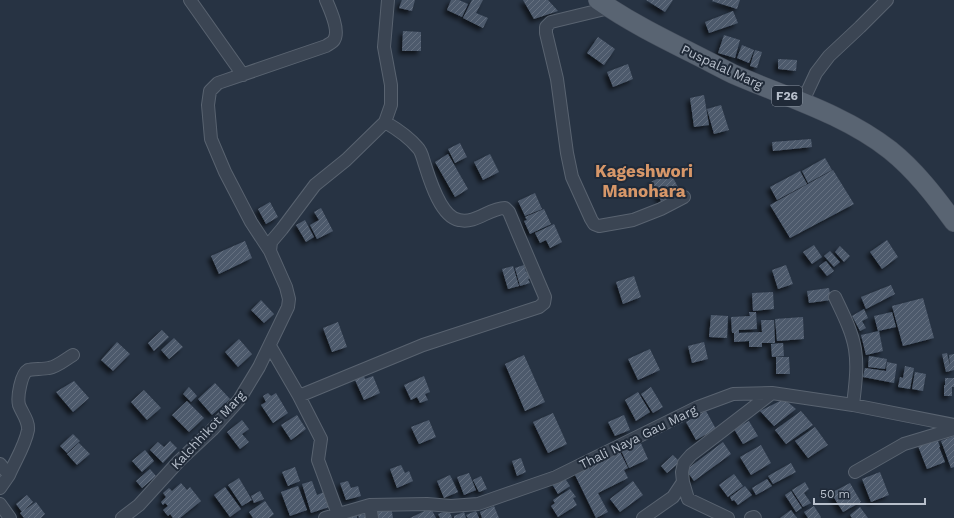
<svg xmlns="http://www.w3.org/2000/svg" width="954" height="518" font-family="'Work Sans',sans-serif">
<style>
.building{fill:url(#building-hatch);filter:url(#shadow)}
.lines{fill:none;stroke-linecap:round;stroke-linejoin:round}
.street-casing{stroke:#596370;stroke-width:14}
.primary-casing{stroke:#454e5c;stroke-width:20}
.street{stroke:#3b4553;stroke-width:12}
.primary{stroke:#596472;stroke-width:19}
.labels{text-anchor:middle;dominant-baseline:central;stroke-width:4;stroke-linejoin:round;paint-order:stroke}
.shield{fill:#202a38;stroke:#8a93a0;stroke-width:1}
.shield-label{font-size:12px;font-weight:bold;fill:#b8c0cc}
.street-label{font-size:13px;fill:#b8c0cc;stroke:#202a38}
.district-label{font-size:17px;font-weight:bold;fill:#d79769;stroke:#202a38}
</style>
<defs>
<pattern id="building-hatch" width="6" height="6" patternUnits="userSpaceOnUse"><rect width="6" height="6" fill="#4d5a6c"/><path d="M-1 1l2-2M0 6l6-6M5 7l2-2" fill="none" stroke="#657080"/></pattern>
<filter id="shadow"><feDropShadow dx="-3.5" dy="3.5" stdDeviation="2" flood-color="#0009"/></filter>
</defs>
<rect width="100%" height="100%" fill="#273343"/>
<path class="building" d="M402,0H415L412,11L399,8Z
M451,0H459L468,4L462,17L447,10Z
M472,0H483L476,13L488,18L483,28L463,18Z
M523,0H548L558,11L534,19Z
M646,0H673L665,12Z
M713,0H740L737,9L712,1Z
M733,11L738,23L709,33L705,22Z
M403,31L421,32V51H402Z
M724,35L740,40L735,58L718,53Z
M598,37L615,49L604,65L587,53Z
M742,45L754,50L749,63L737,58Z
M755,50L762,52L757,68L750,66Z
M778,59L797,60L796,71L778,69Z
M628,64L633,79L613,87L607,72Z
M704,95L709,125L694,127L690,98Z
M721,105L729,130L714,134L707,109Z
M811,139L812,147L773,151L772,142Z
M460,143L467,157L455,163L448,149Z
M448,154L468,189L455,197L435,162Z
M490,154L499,172L483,180L474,162Z
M825,158L832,170L808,183L802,171Z
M833,170L854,204L790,238L770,205Z
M800,171L807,184L777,200L770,187Z
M670,172L680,191L661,201L651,182Z
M535,193L542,209L525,216L518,201Z
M270,202L278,217L266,224L258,209Z
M321,208L333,231L317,239L310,225L319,220L314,212Z
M544,209L551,224L530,234L524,221L527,220L525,217Z
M305,220L314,237L306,242L296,225Z
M554,224L562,242L550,248L546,240L540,243L535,233Z
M887,240L898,257L882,269L870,252Z
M245,241L252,258L219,274L211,256Z
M814,245L822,257L812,264L803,252Z
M840,246L850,256L844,262L835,252Z
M830,251L840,262L834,267L824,256Z
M826,261L834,271L827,276L819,266Z
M524,265L526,272L530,270L532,278L528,279L530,283L520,286L515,268Z
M786,265L793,284L778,289L772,270Z
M513,266L519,286L508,289L502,269Z
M634,276L641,297L623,304L616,282Z
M891,285L895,294L866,309L861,297Z
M829,288L831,300L809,303L807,291Z
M773,292L774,309L753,311L752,293Z
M923,298L934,338L903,346L892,306Z
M261,300L274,314L264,323L251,310Z
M864,309L868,318L862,321L866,328L860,331L852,316Z
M749,312H756L757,329L739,330V333L762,332L761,320H774L775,343H762V347H749V341L734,342V333H732L731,317L750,316Z
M892,312L896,327L878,331L874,316Z
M711,315L728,316L727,338L709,337Z
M803,317L804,339L777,341L775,319Z
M338,322L347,347L332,352L323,328Z
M162,330L169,337L154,351L148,343Z
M879,331L883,351L866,355L861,335Z
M174,338L183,347L169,359L161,350Z
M239,339L252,354L238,367L225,352Z
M117,342L130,354L113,371L101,360Z
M704,342L708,359L692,363L688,346Z
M783,343L784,356L772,357L771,344Z
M650,349L660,370L638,380L628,359Z
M947,353L950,366L949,355L954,354V370L946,372L942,354Z
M524,355L545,402L525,411L505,364Z
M869,356L887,359L885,369L868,367Z
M776,357H789L790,374H776Z
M887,362L897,364L894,383L863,377L865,368L886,371Z
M905,366L914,368L910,389L898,387L900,377L903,378Z
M915,372L926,374L923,391L912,389Z
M364,376L365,379L373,376L380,393L364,400L355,380Z
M424,376L430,392L425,394L428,400L420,403L417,397L411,400L404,385Z
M945,378H954V387H952V396H944V385H945Z
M74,381L89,398L73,412L56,392Z
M215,383L230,399L212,415L198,399Z
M189,387L197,396L191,402L183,394Z
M651,387L663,407L653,413L641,394Z
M144,390L161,408L147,420L131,402Z
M638,392L650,412L636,421L625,400Z
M268,393L271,396L276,393L288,413L273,423L261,405L266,402L263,396Z
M784,399L796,409L774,426L760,411Z
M187,401L204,418L189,432L172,415Z
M706,411L716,429L696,440L686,422Z
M801,411L813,425L786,444L775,430Z
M553,413L567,444L548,453L533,422Z
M297,415L306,429L291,440L281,425Z
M624,415L630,430L615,436L608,422Z
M242,420L249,429L242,434L249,442L240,449L227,432Z
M429,420L436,437L419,444L411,427Z
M749,421L758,436L743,444L734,429Z
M815,427L828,445L808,458L795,441Z
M73,434L80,441L67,453L60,446Z
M954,436V467L951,468L941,441Z
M937,438L940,447H939L945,462L927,469L918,446Z
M639,439L648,459L629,468L620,448Z
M170,441L177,448L163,463L150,450L158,442L164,447Z
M723,442L731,454L694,481L686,470Z
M79,443L90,454L77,465L67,454Z
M761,445L771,463L751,475L740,457Z
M618,448L628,468L624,470L628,478L598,493L608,512L596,518L573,471L587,464L592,473L587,462Z
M145,450L154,461L142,472L132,461Z
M673,455L680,462L667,473L661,466Z
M521,458L526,472L517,476L512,461Z
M791,463L796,472L773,484L768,476Z
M401,465L405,473L409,471L413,481L397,488L390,469Z
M295,467L300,481L288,486L282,472Z
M150,469L156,476L142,488L136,481Z
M880,472L889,495L871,502L862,479Z
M469,473L476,490L464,495L457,477Z
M734,474L743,486L728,497L719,485Z
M450,475L458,492L444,498L437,481Z
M481,476L487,489L479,492L473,480Z
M564,477L570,486L558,494L552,484Z
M239,478L252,500L242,506L228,485Z
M767,479L772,486L756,495L752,488Z
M312,481L317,495L324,492L329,507L311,513L302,484Z
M348,481L351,488L358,486L361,496L346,500L340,483Z
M633,481L643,495L620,512L610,499Z
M805,482L809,489L804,493L811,503L803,507L792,490Z
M181,483L187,490L190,487L201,501L180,518H173L170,514L168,516L163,510L168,506L165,503L163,505L161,502L166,497L163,493L169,488L172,491Z
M850,483L861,502L843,512L831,493Z
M298,486L307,510L290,516L281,492Z
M745,486L752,495L738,505L734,500L732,501L730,497Z
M225,487L241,509L230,517L214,495Z
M570,489L576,497L573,498L577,505L558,517L551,506L555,503L553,500Z
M260,491L264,499L254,503L251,496Z
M791,491L802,508L796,512L785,495Z
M27,495L33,502L22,512L16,504Z
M265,501L274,514L269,518H253L249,512Z
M36,502L45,514L41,518H24L20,513Z
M391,506L393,518H376L374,510Z
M494,506L499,518H482L480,512Z
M814,506L821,517L820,518H808L804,512Z
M860,507L868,518H852L850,515Z
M431,508L436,518H410Z
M449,510L452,518H440L438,514Z
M791,510L797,518H780Z
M476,511L479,518H468L466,515Z
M464,512L466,518H454V516Z
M357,513V518H348V515Z
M366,514V518H359L358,515Z"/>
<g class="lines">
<defs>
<path id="street" d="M190,0L243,75
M609,8L551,22L546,27V33L557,79L567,153L572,177L591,219L594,224L599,226L633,220L661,209L684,197
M802,103L816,73L829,56L860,27L887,0
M270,251L251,222L225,172L211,139L208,105L210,91L218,83L326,46C329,44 333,42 334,40C340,31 330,9 326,0
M835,297C843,314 852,331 855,349C858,368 855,387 853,405
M270,346L299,396L423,345L539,307L544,303L545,297L519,236L509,212L505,208C489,208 476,224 459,220C441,217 430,181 425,165C423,160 422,152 418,148C409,137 397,129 385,122
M299,396L321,439L318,460L338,514
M0,464L9,475L0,488
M855,472L904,444L954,429
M9,475C15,461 25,446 28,430C29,421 22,413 19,405C17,397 21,374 28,370C32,369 44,369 49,368C57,367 66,359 73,355
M683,482L688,499L728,518
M0,504L10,518
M370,505L372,518
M122,518L139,505L179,461L212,430L239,400L259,367L288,307L289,299L286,287L270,251L271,242L282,229L315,185L346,160L385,122L391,105V85L384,47L388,0
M325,518L370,505L427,504L451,506L478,504L556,477L698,407L733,394L772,393L853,405L954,425
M643,518L673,497L683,482L682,472L684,463L691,455L772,393
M751,518L754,517L755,518"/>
<path id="primary" d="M598,0C628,21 660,37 692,53C706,60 719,67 733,74C786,97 844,114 890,150C915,170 935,196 954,222"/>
</defs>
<use href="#street" class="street-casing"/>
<use href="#primary" class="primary-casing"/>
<use href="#street" class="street"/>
<use href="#primary" class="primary"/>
</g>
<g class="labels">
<rect class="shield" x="772" y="86" width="30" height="20" rx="3"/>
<g class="shield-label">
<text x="787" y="96">F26</text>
</g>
<g class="street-label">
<text transform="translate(722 67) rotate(25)">Puspalal Marg</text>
<text transform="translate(208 430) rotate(-47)">Kalchhikot Marg</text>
<text transform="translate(638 437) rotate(-26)">Thali Naya Gau Marg</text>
</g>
<g class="district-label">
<text x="644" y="171">Kageshwori<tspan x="644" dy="20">Manohara</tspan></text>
</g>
</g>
<path d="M814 498v6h111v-6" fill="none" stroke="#b8c0cc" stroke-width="2"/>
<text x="820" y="498" font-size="12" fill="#b8c0cc" stroke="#202a38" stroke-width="3" paint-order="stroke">50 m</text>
</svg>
